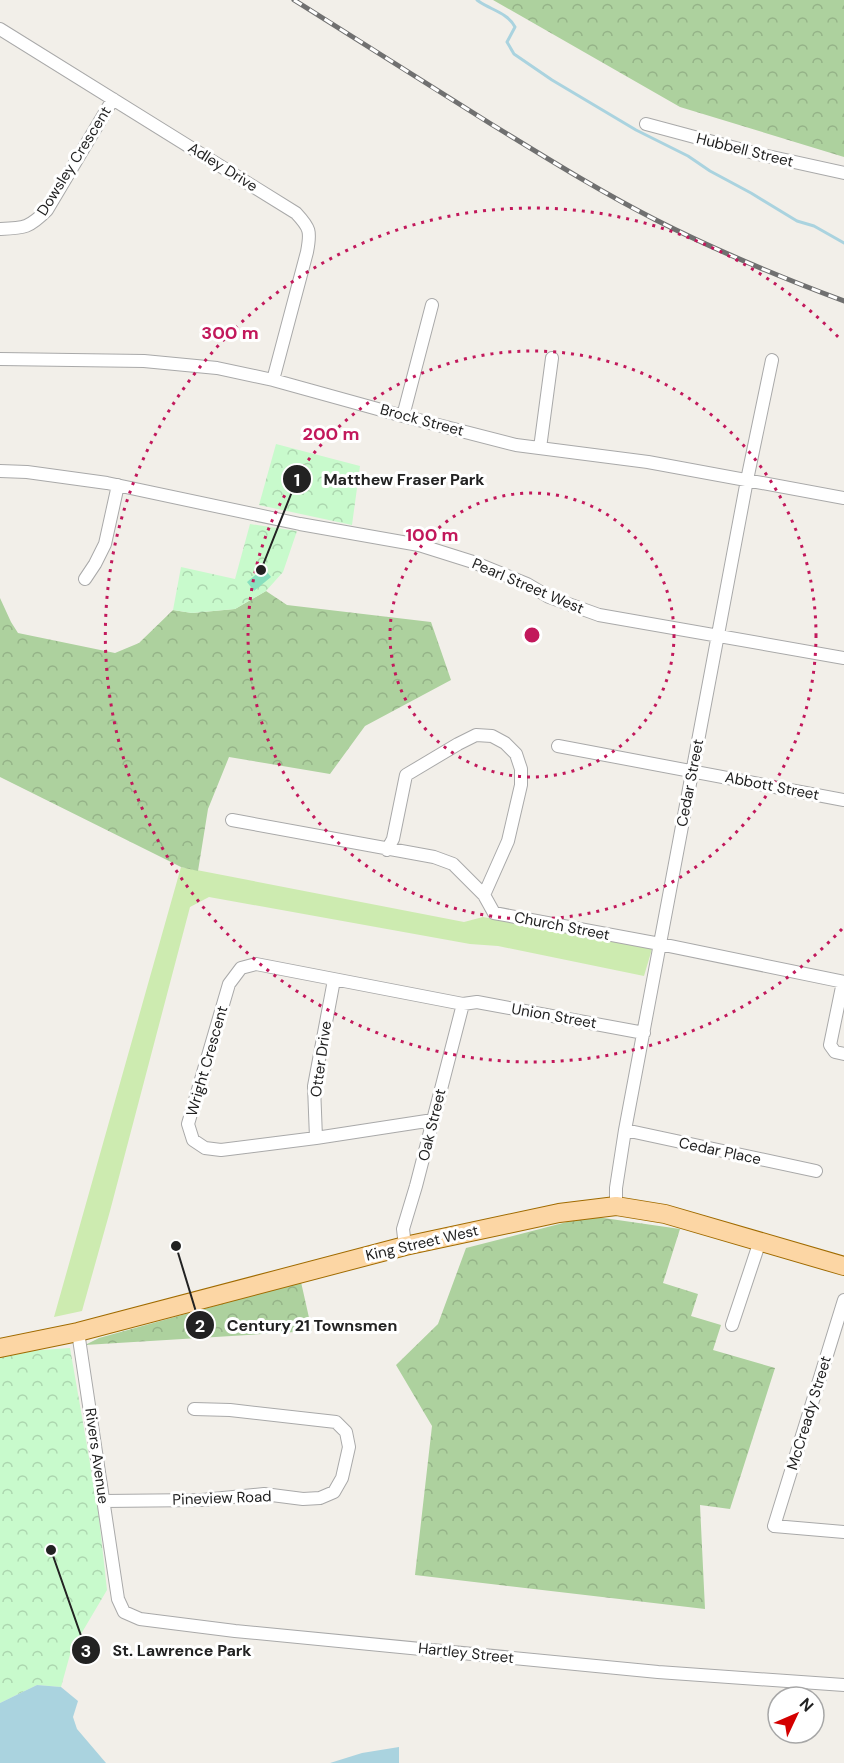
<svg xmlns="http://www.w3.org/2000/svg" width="844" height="1763" font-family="'DM Sans',sans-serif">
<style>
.grass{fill:#cdebb0}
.forest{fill:url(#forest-crowns)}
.park{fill:url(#park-crowns)}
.pitch{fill:#88e0be}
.water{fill:#aad3df}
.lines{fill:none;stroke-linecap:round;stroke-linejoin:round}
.stream{stroke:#aad3df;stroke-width:3}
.street-casing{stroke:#a9a9a9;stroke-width:14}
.primary-casing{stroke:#a06b00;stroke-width:20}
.street{stroke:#fff;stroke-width:12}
.primary{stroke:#fcd6a4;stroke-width:18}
.rail-casing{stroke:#707070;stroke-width:5}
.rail{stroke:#fff;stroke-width:3;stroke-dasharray:9;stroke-linecap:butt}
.ring{fill:none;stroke:#c2185b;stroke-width:3;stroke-dasharray:3 6}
.labels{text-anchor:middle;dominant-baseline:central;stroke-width:6;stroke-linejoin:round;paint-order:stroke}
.street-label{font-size:15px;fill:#222;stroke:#fff}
.centre{fill:#c2185b;stroke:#fff;stroke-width:3}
.ring-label{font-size:18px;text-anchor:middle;font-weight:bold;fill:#c2185b;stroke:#fff;stroke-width:6;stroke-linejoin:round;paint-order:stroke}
.leader{fill:none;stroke:#222;stroke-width:2}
.callout-dot{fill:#222;stroke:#fff;stroke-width:2}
.mark-label{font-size:18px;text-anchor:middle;font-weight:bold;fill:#fff}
.callout-label{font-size:16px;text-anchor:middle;font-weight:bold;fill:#222;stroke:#fff;stroke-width:6;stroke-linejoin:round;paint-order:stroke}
</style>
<defs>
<pattern id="forest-crowns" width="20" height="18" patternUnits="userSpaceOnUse" patternTransform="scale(1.5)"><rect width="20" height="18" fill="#add19e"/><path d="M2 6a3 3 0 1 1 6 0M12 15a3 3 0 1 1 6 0" fill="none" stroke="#95b388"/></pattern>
<pattern id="park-crowns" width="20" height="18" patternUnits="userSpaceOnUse" patternTransform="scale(1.5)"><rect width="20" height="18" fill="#c8facc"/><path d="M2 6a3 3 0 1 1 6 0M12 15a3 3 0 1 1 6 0" fill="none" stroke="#acd6af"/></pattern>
</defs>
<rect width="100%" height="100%" fill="#f2efe9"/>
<path class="grass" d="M181,867L464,922L483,917L652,949L644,976L498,946L470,944L209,897L190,907L110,1211L82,1311L54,1317Z"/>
<path class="forest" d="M493,0H844V157L680,107Z
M266,591L287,605L431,622L451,680L365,726L330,774L229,757L208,809L198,871L181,867L0,777V598L11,622L18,633L115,653L139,643L173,610L192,613L235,609Z
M590,1216L680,1229L663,1283L698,1294L691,1316L721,1325L713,1350L775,1368L730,1509L700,1505L705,1609L415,1575L432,1426L396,1365L438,1324L466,1248Z
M301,1282L312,1331L85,1345L99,1338Z"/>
<path class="park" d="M276,444L360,466L352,525L259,505Z
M250,524L297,531L283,572L266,591L235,609L192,613L173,610L181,567L235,579Z
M70,1348L98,1509L107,1590L71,1651L61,1687L37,1685L0,1703V1353Z"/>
<path class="pitch" d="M264,568L271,577L254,591L247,582Z"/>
<path class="water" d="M37,1685L61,1687L78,1701L73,1717L77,1729L106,1763H0V1703Z
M399,1747V1763H330L362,1753Z"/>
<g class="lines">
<path class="stream" d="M477,0C490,10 507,12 515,27L507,42L514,54L552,80L636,130L688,156L710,171L751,193L797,221L814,226L844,243"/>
<defs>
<path id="street" d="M0,29L296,213C310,228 311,231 307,252L273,380
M646,124L758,154L844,173
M0,229C25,228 29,228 47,210L113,99
M0,359L144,361L217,368L273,380L403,416L516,445L648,462L844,498
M403,416L432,305
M540,448L552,358
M0,471L27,472L107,483L300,524L419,545L473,562L527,584L549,597L599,615L844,658
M85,579L95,564L105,544L118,485
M558,746L844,800
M232,820L434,857L453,864L484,895L494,913L660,944L844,982
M387,850L393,839L406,775L458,744L476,735L492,736L505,743L516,754L521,769V785L508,841L484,895
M843,982L830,1045L835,1052L844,1054
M433,1120L316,1138L221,1150L205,1148L193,1140L188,1124L229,984L241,968L256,964L463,1004L477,1002L644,1033
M625,1130L816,1171
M316,1138L314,1086L334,980
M616,1206V1188L625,1130L747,480L772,360
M405,1246L403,1229L416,1186L463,1004
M844,1300L774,1526L844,1532
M732,1325L760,1241
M78,1332L118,1599L124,1612L140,1619L235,1631L658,1672L844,1685
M103,1501L202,1500L264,1494L303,1499L320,1498L334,1492L342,1478L349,1447L346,1432L336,1422L230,1410L194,1409"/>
<path id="primary" d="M0,1348L78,1332L405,1246L559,1213L616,1206L665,1214L844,1266"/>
</defs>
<use href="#street" class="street-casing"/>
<use href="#primary" class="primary-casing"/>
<use href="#street" class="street"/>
<use href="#primary" class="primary"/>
<defs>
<path id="rail" d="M294,0C360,41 425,83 491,124C545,157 599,191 656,220C717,251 780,277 844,301"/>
</defs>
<use href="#rail" class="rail-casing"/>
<use href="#rail" class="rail"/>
</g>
<g class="ring">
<circle cx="532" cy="635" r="142"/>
<circle cx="532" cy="635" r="284"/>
<path d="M842 929A427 427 0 1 1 842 341"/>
</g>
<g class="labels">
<g class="street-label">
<text transform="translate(745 150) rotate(14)">Hubbell Street</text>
<text transform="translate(74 161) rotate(-58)">Dowsley Crescent</text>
<text transform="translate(223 167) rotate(32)">Adley Drive</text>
<text transform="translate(422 420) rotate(15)">Brock Street</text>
<text transform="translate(528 586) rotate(23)">Pearl Street West</text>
<text transform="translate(690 783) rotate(-79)">Cedar Street</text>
<text transform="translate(772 786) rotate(11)">Abbott Street</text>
<text transform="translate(562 926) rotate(11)">Church Street</text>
<text transform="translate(554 1016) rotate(10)">Union Street</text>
<text transform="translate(321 1059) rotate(-82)">Otter Drive</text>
<text transform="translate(207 1061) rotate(-74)">Wright Crescent</text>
<text transform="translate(432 1125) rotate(-76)">Oak Street</text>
<text transform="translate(720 1151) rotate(12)">Cedar Place</text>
<text transform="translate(422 1243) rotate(-13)">King Street West</text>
<text transform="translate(809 1413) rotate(-73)">McCready Street</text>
<text transform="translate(97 1456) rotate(82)">Rivers Avenue</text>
<text transform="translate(222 1498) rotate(-2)">Pineview Road</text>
<text transform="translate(466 1653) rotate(6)">Hartley Street</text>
</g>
</g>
<circle cx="532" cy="635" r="9" class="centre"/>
<g class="ring-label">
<text x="230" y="339">300 m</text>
<text x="331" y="440">200 m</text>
<text x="432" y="541">100 m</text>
</g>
<path class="leader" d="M261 570L297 479M176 1246L200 1325M51 1550L86 1650"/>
<g class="callout-dot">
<circle cx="261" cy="570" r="6"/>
<circle cx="176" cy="1246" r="6"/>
<circle cx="51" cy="1550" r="6"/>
<circle cx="297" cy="479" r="15"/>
<circle cx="200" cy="1325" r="15"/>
<circle cx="86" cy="1650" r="15"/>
</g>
<g class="mark-label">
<text x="297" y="486">1</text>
<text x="200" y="1332">2</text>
<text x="86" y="1657">3</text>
</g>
<g class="callout-label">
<text x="404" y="485">Matthew Fraser Park</text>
<text x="312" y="1331">Century 21 Townsmen</text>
<text x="182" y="1656">St. Lawrence Park</text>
</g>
<g transform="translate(796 1715) rotate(46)"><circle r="28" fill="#ffffff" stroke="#a7a7a7" stroke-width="1.5"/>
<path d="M0-4.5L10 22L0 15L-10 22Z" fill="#d40000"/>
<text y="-9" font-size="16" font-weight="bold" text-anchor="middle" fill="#222222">N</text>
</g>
</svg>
